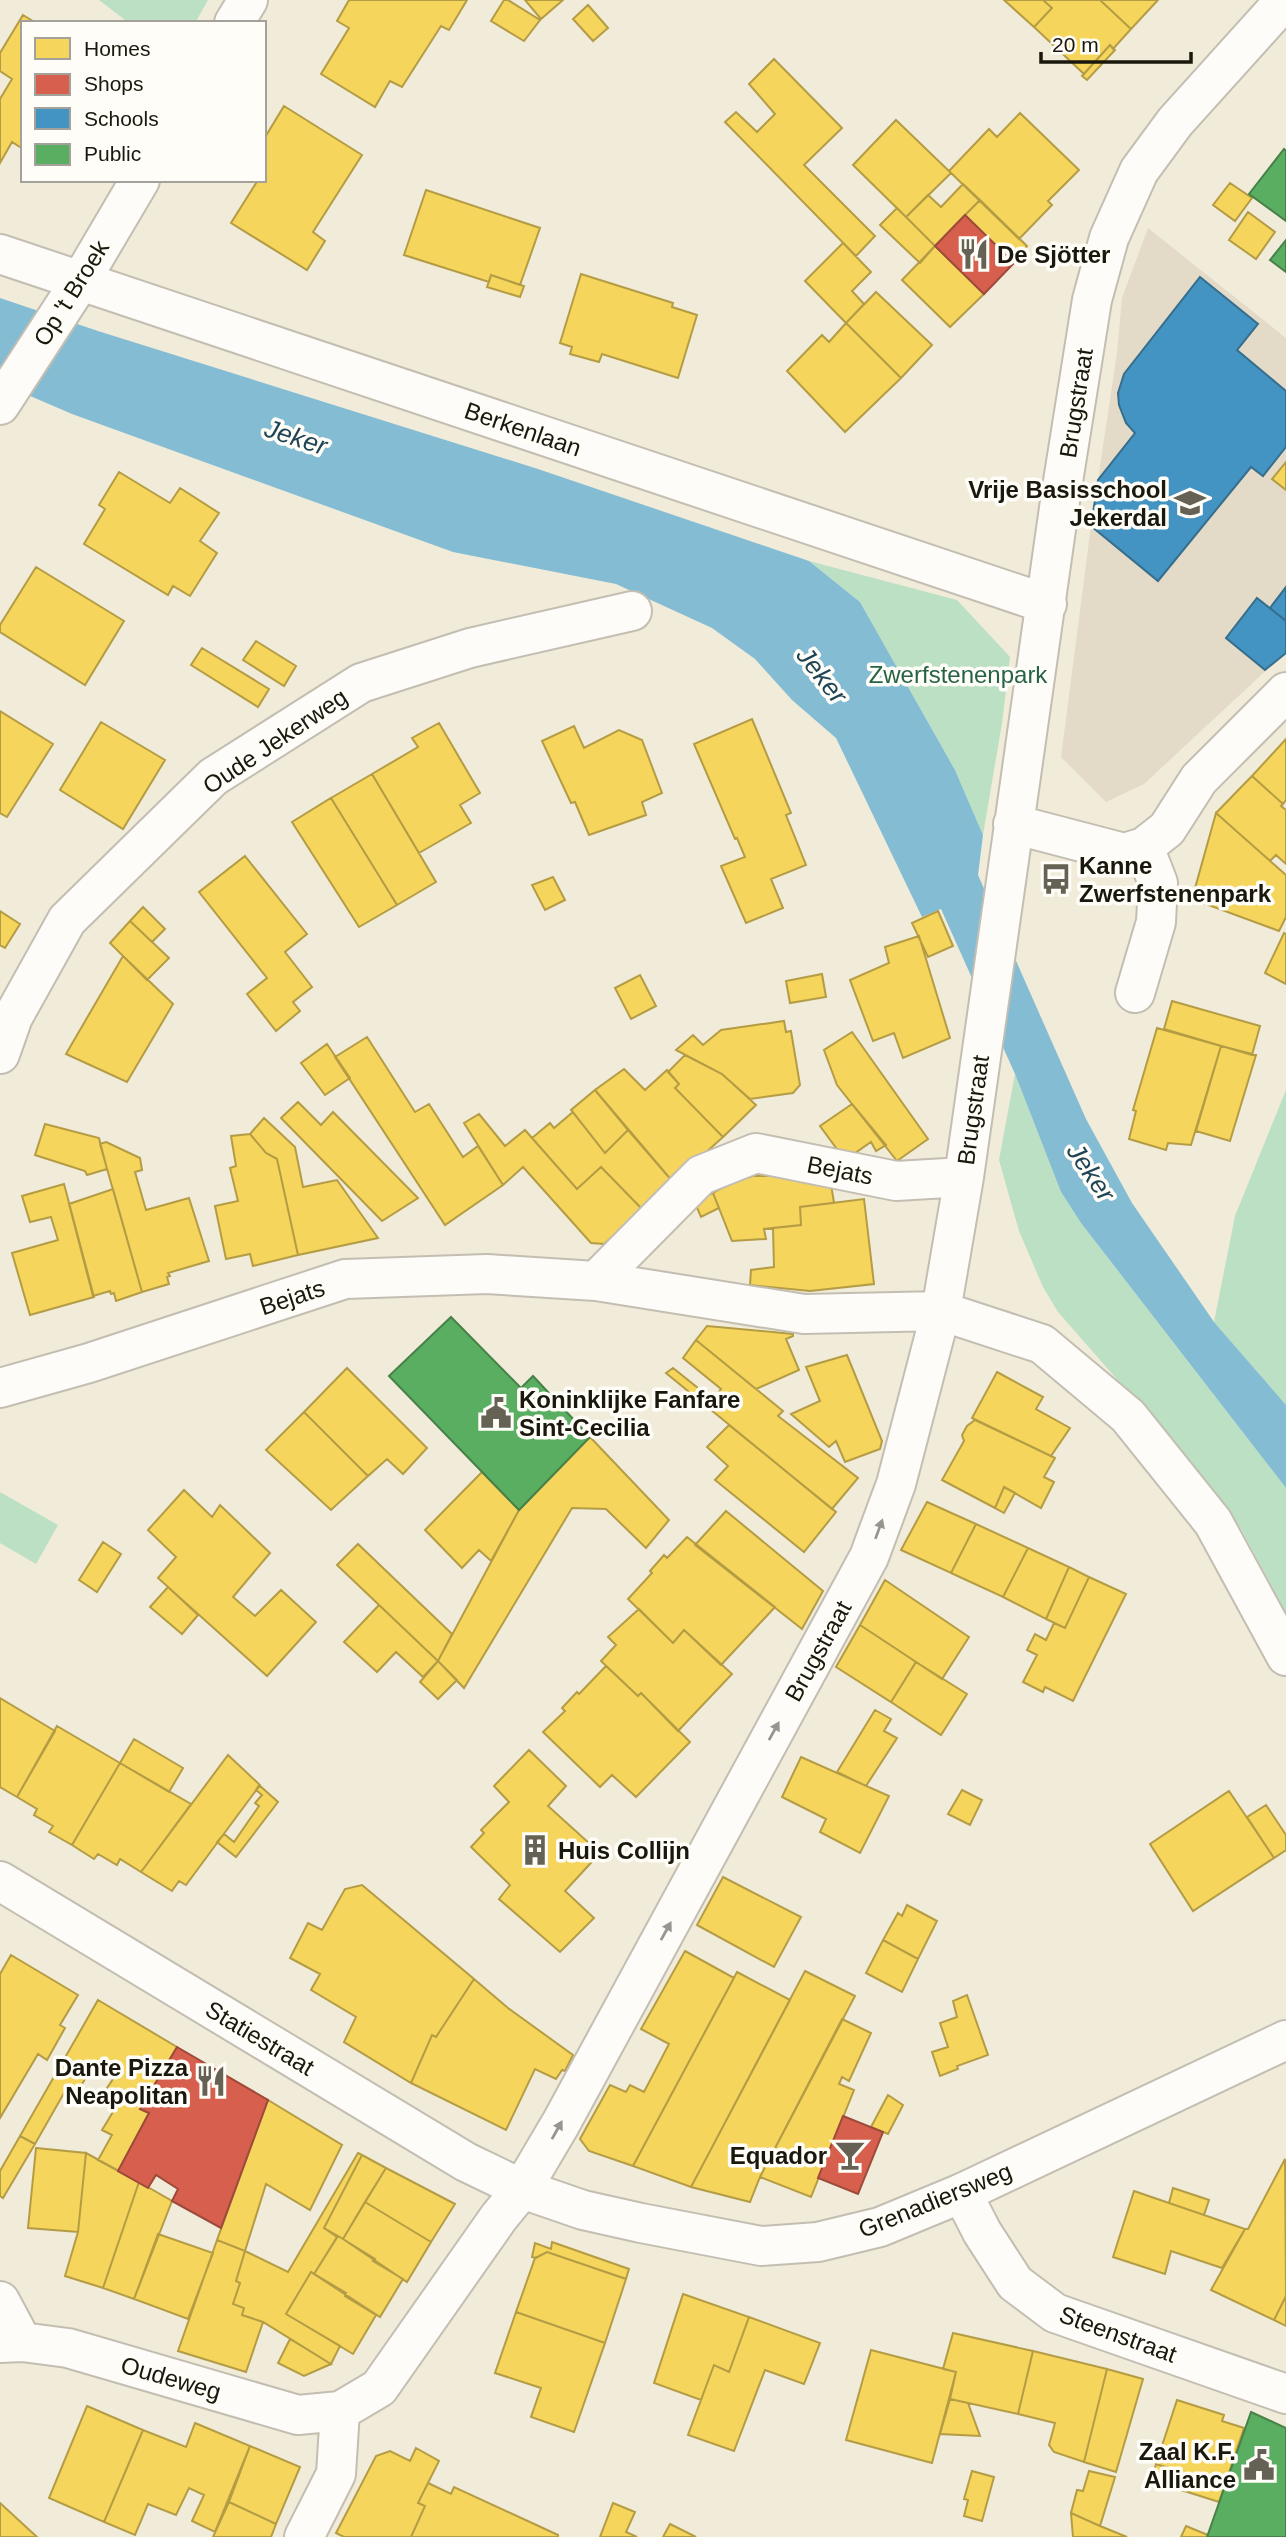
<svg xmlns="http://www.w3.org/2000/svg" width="1286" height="2537" font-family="Helvetica,sans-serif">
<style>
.education{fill:#e3dbc8}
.green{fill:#bbe0c3}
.water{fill:#84bdd3}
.homes{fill:#f6d55c;stroke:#b49c44;stroke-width:2}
.shops{fill:#d6604d;stroke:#9e4a3a;stroke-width:2}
.schools{fill:#4393c3;stroke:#376e8c;stroke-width:2}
.public{fill:#5aae61;stroke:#478148;stroke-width:2}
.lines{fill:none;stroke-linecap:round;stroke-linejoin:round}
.street-casing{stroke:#c3beb1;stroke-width:42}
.secondary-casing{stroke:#c3beb1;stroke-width:42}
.street{stroke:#fdfcf9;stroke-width:38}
.secondary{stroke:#fdfcf9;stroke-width:38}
.oneway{fill:#97958e}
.labels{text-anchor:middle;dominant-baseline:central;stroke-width:7;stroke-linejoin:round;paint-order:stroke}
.poi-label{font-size:24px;font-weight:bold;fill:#1a170c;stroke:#fffdf7;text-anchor:start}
.street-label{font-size:24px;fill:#1a170c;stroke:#fffdf7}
.park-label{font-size:24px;fill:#276247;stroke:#fffdf7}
.water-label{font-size:26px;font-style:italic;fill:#1f4455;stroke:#fffdf7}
</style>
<rect width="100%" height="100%" fill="#f1ebda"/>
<path class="education" d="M1148,228L1286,338V652L1144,784L1106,802L1061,757L1091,526L1117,353L1122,298Z"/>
<path class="green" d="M99,0H208L195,23H129Z
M809,561L957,600L1010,657L1002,723L983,835L955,770L860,602Z
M1015,1074L1061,1192L1081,1223L1286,1488V1613L1240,1527L1186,1458L1058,1312L1043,1287L1019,1231L999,1160Z
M1286,1090V1405L1214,1322L1235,1216Z
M0,1492L58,1525L36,1564L0,1543Z"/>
<path class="water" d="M0,298L98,331L538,469L809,561L860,602L955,770L983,835L978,875L1086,1119L1132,1203L1214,1322L1286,1405V1488L1081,1223L1061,1192L1015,1074L941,909L922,917L836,738L792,700L755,659L712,628L616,584L453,552L72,414L0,383Z"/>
<path class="homes" d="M349,0H467L449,30L441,26L402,87L390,81L375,107L321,74L349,28L337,21Z
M504,0H508L540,20L524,41L491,21Z
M525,0H563L541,19Z
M1004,0H1043L1052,8L1034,27Z
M1043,0H1100L1131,29L1113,49L1110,45L1084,74L1034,27L1052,8Z
M1100,0H1158L1131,29Z
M588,5L608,28L593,41L573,19Z
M23,15L36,23H23V149L12,142L0,163V99L12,79L0,71V53Z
M1110,45L1115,50L1087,80L1082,76Z
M774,59L842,128L804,165L875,236L856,256L725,122L736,112L757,132L775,114L749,84Z
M284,106L362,155L313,232L325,241L307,270L231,223L258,180H264V139Z
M1020,113L1079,170L1048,201L1052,205L1019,239L949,171L989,129L997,137Z
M896,120L951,173L906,217L853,165Z
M1230,183L1252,198L1235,221L1213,205Z
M963,184L980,200L935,246L906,217L928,195L941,207Z
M426,190L540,228L520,285L491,275L489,282L404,255Z
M980,200L1027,246L1013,262L965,215Z
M897,208L935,246L920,263L880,225Z
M1248,212L1275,232L1256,259L1229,240Z
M843,243L871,272L852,291L864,304L846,323L805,281Z
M935,246L984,294L950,327L902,280Z
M581,274L673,303L672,307L697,315L678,378L602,354L599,362L570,354L572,347L560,343Z
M491,275L524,286L520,297L487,287Z
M876,292L932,345L901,378L846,323Z
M846,323L901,378L845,432L787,371L822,335L829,342Z
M1286,462V490L1272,479Z
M119,472L170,503L180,488L219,513L200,541L217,553L190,596L173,586L168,595L84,544L105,509L99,505Z
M36,567L124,621L85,685L0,632V625Z
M256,641L296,666L284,686L243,660Z
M202,648L269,689L258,707L191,665Z
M0,711L53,744L7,817L0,813Z
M752,719L791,813L786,815L806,865L771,879L783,908L746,923L721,866L745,857L737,838L735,839L694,744Z
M101,722L165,760L123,829L60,790Z
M439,723L480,793L460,805L471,823L419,853L372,774L418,747L412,738Z
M574,726L584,748L619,730L642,740L662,793L642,802L646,815L589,835L575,802L571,803L542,741Z
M1286,739V800L1283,804L1252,776Z
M372,774L436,882L397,905L331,798Z
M1252,776L1283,804L1281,806L1286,810V864L1276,855L1270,861L1216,813Z
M331,798L397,905L359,927L292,822Z
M1216,813L1286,875V917L1279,931L1192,899Z
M245,856L307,934L285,952L312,987L293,1002L300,1011L276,1031L247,994L267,978L199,892Z
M553,877L565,900L545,910L532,885Z
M143,907L165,929L152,942L130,921Z
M0,911L20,924L5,948L0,945Z
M938,911L953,946L928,957L912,923Z
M130,921L169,958L147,980L110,943Z
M1284,933L1286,934V984L1265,973Z
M919,936L950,1038L903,1058L894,1033L873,1041L850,980L889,963L885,947Z
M123,956L173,1004L127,1082L66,1054Z
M822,974L826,997L790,1003L786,981Z
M640,975L656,1006L631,1019L615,988Z
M1172,1001L1260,1026L1252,1055L1164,1029Z
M784,1021L786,1032L791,1031L800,1085L793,1093L750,1099L722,1074L676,1050L693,1035L703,1045L721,1030Z
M1157,1028L1221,1046L1191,1145L1168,1143L1166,1150L1129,1139L1136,1111L1133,1110Z
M852,1032L928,1139L897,1161L837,1085L824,1050Z
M367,1037L415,1112L429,1104L463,1157L478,1146L503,1185L445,1225L335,1057Z
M327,1044L350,1078L325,1095L301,1063Z
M1221,1046L1256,1055L1230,1141L1196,1131Z
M685,1055L722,1074L756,1105L723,1137L675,1088L679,1084L668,1072Z
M624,1069L645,1090L667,1070L679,1084L675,1088L723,1137L673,1182L595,1090Z
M595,1090L628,1130L605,1153L571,1110Z
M298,1102L321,1125L333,1112L418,1198L382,1221L281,1118Z
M852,1104L886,1145L876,1151L871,1142L845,1160L820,1126Z
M573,1112L605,1153L628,1130L673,1182L643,1210L601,1167L577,1189L532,1138L550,1123L554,1128Z
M479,1114L505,1146L525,1130L577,1189L601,1167L643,1210L604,1244L591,1243L523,1167L503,1185L464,1123Z
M264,1118L295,1147L303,1187L337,1180L378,1238L298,1255L277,1159L266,1153L250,1134Z
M45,1124L99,1138L107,1169L87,1175L85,1171L35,1155Z
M250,1134L266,1153L277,1159L298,1255L253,1266L250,1254L226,1259L215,1206L238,1201L230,1168L236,1166L231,1136Z
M106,1142L140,1158L142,1170L135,1172L146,1210L189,1198L209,1261L168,1273L170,1276L167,1277L169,1284L142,1292L100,1144Z
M753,1176H781L831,1184L834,1203L800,1207L801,1225L764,1229L766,1239L732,1241L713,1193L731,1183Z
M64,1184L94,1297L30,1315L12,1253L58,1240L51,1217L30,1222L22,1196Z
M113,1189L142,1292L116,1301L114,1293L111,1294L110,1291L93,1296L69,1204Z
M713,1193L719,1208L701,1217L694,1201Z
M864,1199L874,1284L810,1291L750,1285L751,1270L774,1267L773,1228L801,1225L800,1207Z
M707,1326L793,1334V1336L786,1339L799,1370L756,1389L696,1340Z
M696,1340L783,1411L778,1416L858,1478L832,1509L666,1373L673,1368L713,1400L721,1389L683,1358Z
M847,1355L882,1441L880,1449L845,1462L836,1441L829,1447L791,1414L820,1401L806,1367Z
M347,1368L427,1448L403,1474L387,1459L368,1476L304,1412Z
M997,1372L1043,1397L1036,1409L1070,1428L1051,1456L972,1418Z
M304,1412L368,1476L331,1510L266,1450Z
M975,1420L1055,1458L1044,1477L1054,1482L1041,1508L1004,1487L995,1508L942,1480L964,1441L962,1435L967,1426Z
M729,1425L836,1512L804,1552L715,1480L728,1466L707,1447Z
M590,1437L669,1520L646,1548L606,1509L572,1508L464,1688L438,1661L519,1510Z
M482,1472L519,1510L491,1561L479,1550L462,1568L425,1530Z
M1004,1487L1015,1493L1004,1513L995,1508Z
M184,1490L212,1517L220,1505L270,1553L233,1597L255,1616L281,1590L316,1622L267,1676L158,1578L176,1557L148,1530Z
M927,1502L976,1524L951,1573L901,1550Z
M726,1511L823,1591L802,1629L695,1545Z
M976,1524L1028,1548L1003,1597L951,1573Z
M687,1537L775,1607L721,1665L684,1630L673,1643L628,1599L652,1573L650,1571L664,1555L667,1558Z
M103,1542L121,1554L97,1592L79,1580Z
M358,1544L452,1634L438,1661L337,1565Z
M1028,1548L1069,1567L1046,1619L1003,1597Z
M1069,1567L1089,1577L1065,1628L1046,1619Z
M1089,1577L1126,1594L1073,1701L1045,1687L1043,1692L1023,1682L1037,1655L1027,1650L1035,1634L1046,1640L1054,1623L1065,1628Z
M885,1580L969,1637L942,1679L860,1625Z
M168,1587L198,1615L182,1634L150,1607Z
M379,1605L438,1661L423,1677L396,1652L377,1672L344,1642Z
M639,1609L673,1643L684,1630L732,1674L678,1731L641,1693L638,1696L601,1661L616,1645L608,1637Z
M860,1625L916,1662L891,1702L836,1667Z
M438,1661L457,1680L438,1699L420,1682Z
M916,1662L967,1694L941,1735L891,1702Z
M606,1666L638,1696L641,1693L690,1742L636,1797L612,1775L600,1787L543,1732L565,1711L562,1708L577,1692L579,1694Z
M0,1698L55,1731L17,1797L0,1787Z
M875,1710L891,1719L884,1731L897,1738L866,1786L837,1772Z
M57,1726L120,1763L72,1845L49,1832L53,1826L34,1815L37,1809L17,1797Z
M134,1739L183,1768L169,1792L120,1763Z
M529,1750L566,1786L548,1806L600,1853L565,1891L594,1918L560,1952L499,1899L510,1885L471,1847L484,1833L481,1830L509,1802L494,1786Z
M228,1755L260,1785L186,1885L179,1881L172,1891L141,1872Z
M801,1757L889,1796L860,1853L820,1832L826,1819L782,1797Z
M120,1763L191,1804L141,1872L120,1859L117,1865L98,1854L94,1859L72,1845Z
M259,1785L278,1802L236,1857L217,1842L224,1834L234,1842L259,1806L255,1803L262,1795L256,1790Z
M962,1790L982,1800L970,1825L948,1814Z
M1229,1791L1274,1858L1193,1911L1150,1844Z
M1266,1805L1286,1835V1850L1274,1858L1247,1817Z
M723,1877L801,1917L774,1967L697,1925Z
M362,1885L474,1979L436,2037L432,2035L411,2083L344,2042L356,2017L311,1990L320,1974L290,1958L308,1923L322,1930L345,1889Z
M907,1905L937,1921L918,1959L883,1940L898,1913L902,1916Z
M883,1940L918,1959L902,1992L866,1973Z
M685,1951L734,1978L633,2166L589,2151L580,2139L610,2085L626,2092L630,2085L644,2092L669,2044L641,2029Z
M11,1955L78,1995L60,2025L65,2028L47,2060L38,2054L0,2118V1974Z
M805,1971L855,1996L760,2177L750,2202L691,2187Z
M737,1972L790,2000L691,2187L633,2166Z
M474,1979L508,2008L573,2055L565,2071L562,2070L556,2079L535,2069L506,2130L411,2083L432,2035L436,2037Z
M967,1995L988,2055L957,2066L958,2069L940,2076L932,2052L948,2047L940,2023L957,2017L953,2001Z
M98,2000L177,2047L140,2109L149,2113L118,2171L98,2160L112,2135L102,2130L122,2097L107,2088L113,2079L92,2067L78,2091L68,2086L35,2144L20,2136Z
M842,2019L871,2033L849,2081L842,2077L839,2084L854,2090L811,2197L760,2177Z
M888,2095L903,2105L888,2134L871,2127Z
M268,2100L342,2145L310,2210L266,2184L245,2251L217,2240Z
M20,2136L35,2144L3,2198L0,2196V2171Z
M36,2148L86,2153L78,2232L28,2228Z
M86,2153L139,2182L103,2288L65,2276L78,2232Z
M358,2153L362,2155L324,2228L337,2237L314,2274L311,2272L286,2314L340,2346L331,2364L263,2322L242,2315L244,2308L233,2304L240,2283L236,2281L245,2251L288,2272Z
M362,2155L386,2168L343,2239L324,2228Z
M1285,2159L1286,2296L1274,2320L1211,2290L1245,2229H1248Z
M386,2168L455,2204L431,2242L365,2202Z
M139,2182L172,2201L134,2299L103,2288Z
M1173,2188L1209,2200L1204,2215L1169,2203Z
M1134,2191L1169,2203L1245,2229L1222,2268L1171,2251L1165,2274L1113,2257Z
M365,2202L431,2242L407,2282L343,2239Z
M158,2234L213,2253L188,2319L134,2299Z
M338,2236L375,2259L373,2261L403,2279L380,2317L314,2274Z
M217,2240L245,2251L236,2281L240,2283L233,2304L244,2308L242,2315L263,2322L246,2372L178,2351Z
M552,2242L629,2269L626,2279L547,2252L536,2258L532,2257L535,2243L551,2249Z
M547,2252L626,2279L605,2343L516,2312L535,2258Z
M311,2272L346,2293L345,2296L376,2315L353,2354L286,2314Z
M683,2294L749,2317L729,2372L714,2365L701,2400L654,2383Z
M1286,2296V2326L1274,2320Z
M516,2312L605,2343L574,2432L531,2417L541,2388L495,2373Z
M749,2317L820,2343L804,2384L765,2370L734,2451L688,2435L714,2365L729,2372Z
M953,2333L1033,2351L1018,2414L950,2399L956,2372L943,2369Z
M290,2339L331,2364L304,2376L278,2363Z
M871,2350L956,2372L932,2463L846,2440Z
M1033,2351L1107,2369L1084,2462L1054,2452L1049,2445L1055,2423L1018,2414Z
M1107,2369L1143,2379L1116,2472L1084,2462Z
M950,2399L968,2403L980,2436L940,2434Z
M1177,2400L1224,2415L1222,2421L1244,2428L1219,2502L1175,2488L1181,2472L1156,2464Z
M87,2406L143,2430L104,2522L49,2498Z
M195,2423L250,2446L215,2532L192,2521L204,2495L189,2488L176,2515L148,2504L135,2535L104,2522L143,2430L186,2447Z
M250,2446L300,2467L276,2524L229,2502Z
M416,2448L439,2461L418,2503L425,2506L411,2537H344L336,2533L376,2456L390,2451L410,2461Z
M1156,2464L1181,2472L1175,2488L1151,2481Z
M972,2471L994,2477L982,2521L964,2516L968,2500L964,2499Z
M1089,2471L1115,2477L1100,2526L1071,2513L1077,2490L1083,2491Z
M428,2483L451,2494L454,2487L558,2535V2537H411L425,2506L418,2503Z
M229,2502L276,2524L271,2537H213Z
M0,2503L37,2537H0Z
M613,2503L635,2512L626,2532L637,2537H600Z
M1071,2513L1100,2526L1127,2537H1073Z
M670,2524L696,2537H663Z
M1186,2526L1208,2535L1207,2537H1181Z"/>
<path class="shops" d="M965,215L1014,263L984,294L935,246Z
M177,2047L268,2100L221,2228L172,2201L178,2189L156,2175L148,2188L118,2171L149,2113L140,2109Z
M843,2116L883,2132L858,2194L818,2178Z"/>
<path class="schools" d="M1200,277L1258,324L1237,350L1286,391V447L1263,476L1251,467L1158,581L1091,526L1098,480L1135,433L1126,423L1119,405L1118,393L1124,374Z
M1286,587V621L1270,608Z
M1257,598L1286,621V653L1265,670L1226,638Z"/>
<path class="public" d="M1284,149L1286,151V221L1249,194Z
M1286,240V272L1270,260Z
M451,1317L521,1388L533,1376L590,1437L519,1510L389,1376Z
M1251,2412L1286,2428V2537H1207Z"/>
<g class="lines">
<defs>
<path id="street" d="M234,23L248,0
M0,254L1047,604
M0,405L81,280L140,180
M1013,824L1124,853L1144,847L1167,829L1199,779L1286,692
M1135,993L1156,922L1158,883L1144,847
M0,1054L13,1017L67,920L213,777L361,683L470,648L632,611
M596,1281L701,1175L756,1153L896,1181L964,1177
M0,1388L89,1363L345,1279L487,1274L596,1281L804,1314L941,1311L1042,1344L1128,1416L1213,1522L1286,1656
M962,2193L982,2232L1015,2283L1055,2313L1286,2394
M0,2301L22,2342
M0,2343L22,2342L68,2348L298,2415L340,2411L379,2388L499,2217L522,2189L561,2123L869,1557L896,1484L941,1311L964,1177L1061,494L1092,300L1109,238L1139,171L1175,122L1285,0
M304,2537L336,2474L340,2411"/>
<path id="secondary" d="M0,1881L466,2162L522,2189L583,2210L641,2223L761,2246L818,2242L880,2227L962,2193L1286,2040"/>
</defs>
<use href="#street" class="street-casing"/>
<use href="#secondary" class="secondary-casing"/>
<use href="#street" class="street"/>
<use href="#secondary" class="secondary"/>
</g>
<defs><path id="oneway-solid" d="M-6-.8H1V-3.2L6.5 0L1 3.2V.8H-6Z" transform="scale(1.75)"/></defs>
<g class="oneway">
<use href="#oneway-solid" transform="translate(879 1529) rotate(-70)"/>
<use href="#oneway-solid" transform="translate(774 1731) rotate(-61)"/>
<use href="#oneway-solid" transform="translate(666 1931) rotate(-61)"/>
<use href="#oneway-solid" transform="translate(557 2130) rotate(-61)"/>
</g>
<defs>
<symbol id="restaurant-bare" viewBox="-9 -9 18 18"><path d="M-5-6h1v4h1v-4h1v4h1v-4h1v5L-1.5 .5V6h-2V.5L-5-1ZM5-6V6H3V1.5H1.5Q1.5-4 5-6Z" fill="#656154" stroke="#fffdf7" stroke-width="2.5" paint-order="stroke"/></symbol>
<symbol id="school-bare" viewBox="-9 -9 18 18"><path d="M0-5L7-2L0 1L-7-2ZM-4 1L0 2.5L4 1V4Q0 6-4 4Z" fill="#656154" stroke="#fffdf7" stroke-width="2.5" paint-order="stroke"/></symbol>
<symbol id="bus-bare" viewBox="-9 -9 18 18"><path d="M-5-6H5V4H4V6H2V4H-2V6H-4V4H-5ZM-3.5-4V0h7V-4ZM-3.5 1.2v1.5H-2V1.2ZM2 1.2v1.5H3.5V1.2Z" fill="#656154" stroke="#fffdf7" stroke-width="2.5" paint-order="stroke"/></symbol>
<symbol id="civic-bare" viewBox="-9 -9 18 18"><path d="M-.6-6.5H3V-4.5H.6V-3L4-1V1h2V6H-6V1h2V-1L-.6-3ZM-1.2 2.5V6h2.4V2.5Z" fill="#656154" stroke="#fffdf7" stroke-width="2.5" paint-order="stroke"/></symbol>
<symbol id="building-bare" viewBox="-9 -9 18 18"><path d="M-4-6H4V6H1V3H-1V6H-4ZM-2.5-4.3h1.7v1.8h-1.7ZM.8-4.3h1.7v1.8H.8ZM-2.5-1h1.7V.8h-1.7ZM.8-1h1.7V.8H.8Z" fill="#656154" stroke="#fffdf7" stroke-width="2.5" paint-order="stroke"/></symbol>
<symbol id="bar-bare" viewBox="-9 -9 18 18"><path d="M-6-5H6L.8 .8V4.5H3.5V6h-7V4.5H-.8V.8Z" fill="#656154" stroke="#fffdf7" stroke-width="2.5" paint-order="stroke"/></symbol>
</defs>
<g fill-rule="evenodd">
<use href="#restaurant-bare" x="952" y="232" width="44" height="44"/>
<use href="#school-bare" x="1168" y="481" width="44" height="44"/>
<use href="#bus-bare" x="1034" y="857" width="44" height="44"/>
<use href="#civic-bare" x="474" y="1391" width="44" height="44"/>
<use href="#building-bare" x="513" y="1828" width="44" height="44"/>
<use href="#restaurant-bare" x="189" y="2059" width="44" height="44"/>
<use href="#bar-bare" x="828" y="2133" width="44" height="44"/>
<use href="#civic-bare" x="1237" y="2443" width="44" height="44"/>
</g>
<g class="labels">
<g class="poi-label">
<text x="997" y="254">De Sjötter</text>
<text x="1167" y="489" text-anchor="end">Vrije Basisschool<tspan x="1167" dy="28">Jekerdal</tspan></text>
<text x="1079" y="865">Kanne<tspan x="1079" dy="28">Zwerfstenenpark</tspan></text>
<text x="519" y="1399">Koninklijke Fanfare<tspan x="519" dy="28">Sint-Cecilia</tspan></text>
<text x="558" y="1850">Huis Collijn</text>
<text x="188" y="2067" text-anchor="end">Dante Pizza<tspan x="188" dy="28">Neapolitan</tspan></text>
<text x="827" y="2155" text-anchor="end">Equador</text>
<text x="1236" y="2451" text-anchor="end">Zaal K.F.<tspan x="1236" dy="28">Alliance</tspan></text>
</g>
<g class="street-label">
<text transform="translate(71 293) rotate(-58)">Op 't Broek</text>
<text transform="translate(1076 403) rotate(-81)">Brugstraat</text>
<text transform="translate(523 429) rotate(19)">Berkenlaan</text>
<text transform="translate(275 741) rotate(-34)">Oude Jekerweg</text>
<text transform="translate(973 1110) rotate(-82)">Brugstraat</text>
<text transform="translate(840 1170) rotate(11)">Bejats</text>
<text transform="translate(292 1297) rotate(-18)">Bejats</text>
<text transform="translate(818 1651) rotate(-61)">Brugstraat</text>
<text transform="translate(260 2038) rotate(31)">Statiestraat</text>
<text transform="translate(935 2200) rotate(-22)">Grenadiersweg</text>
<text transform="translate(1118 2334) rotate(20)">Steenstraat</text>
<text transform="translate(171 2378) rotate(16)">Oudeweg</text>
</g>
<g class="park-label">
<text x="958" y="674">Zwerfstenenpark</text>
</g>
<g class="water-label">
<text transform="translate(296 437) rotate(18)">Jeker</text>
<text transform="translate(822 675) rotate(52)">Jeker</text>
<text transform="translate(1091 1172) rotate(56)">Jeker</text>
</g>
</g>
<rect x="21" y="21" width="245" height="161" fill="#fffdf7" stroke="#a3a199" stroke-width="2"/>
<rect x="35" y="38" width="35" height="21" fill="#f6d55c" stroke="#a3a199" stroke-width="2"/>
<text x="84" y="56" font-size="21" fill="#1a170c">Homes</text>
<rect x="35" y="74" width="35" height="21" fill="#d6604d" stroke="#a3a199" stroke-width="2"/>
<text x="84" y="91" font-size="21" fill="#1a170c">Shops</text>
<rect x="35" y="108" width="35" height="21" fill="#4393c3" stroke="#a3a199" stroke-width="2"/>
<text x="84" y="126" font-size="21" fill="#1a170c">Schools</text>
<rect x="35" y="144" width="35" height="21" fill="#5aae61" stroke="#a3a199" stroke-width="2"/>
<text x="84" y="161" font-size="21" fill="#1a170c">Public</text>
<path d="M1041 52v10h150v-10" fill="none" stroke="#1a170c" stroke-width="3.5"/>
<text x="1052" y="52" font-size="21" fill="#1a170c" stroke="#fffdf7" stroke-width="5" paint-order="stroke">20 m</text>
</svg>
